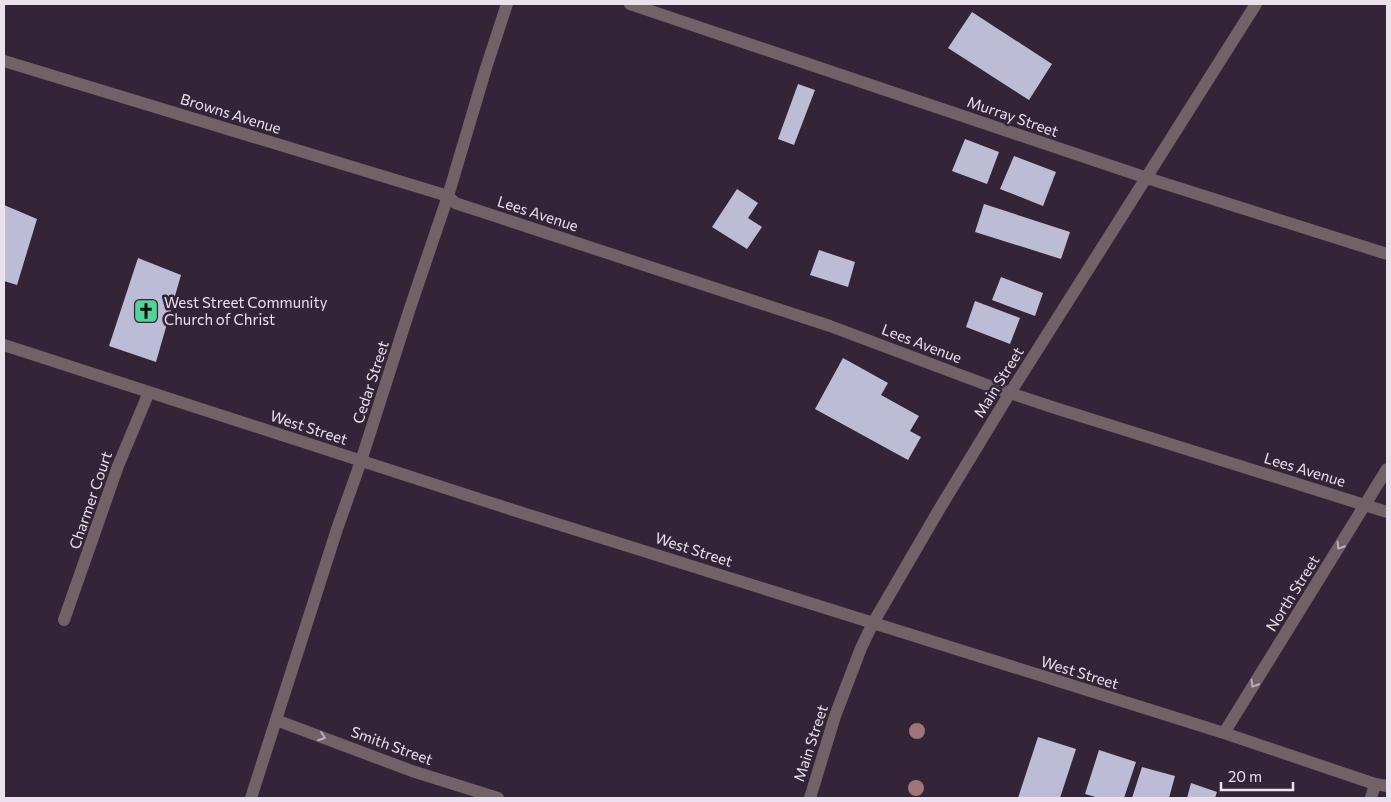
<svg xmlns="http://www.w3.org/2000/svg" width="1391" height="802" font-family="Commissioner,sans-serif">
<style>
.building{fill:#bdbcd7}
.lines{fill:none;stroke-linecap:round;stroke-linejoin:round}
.street{stroke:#716268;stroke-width:12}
.tree{fill:#9f747a}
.oneway{stroke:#baaeb8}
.labels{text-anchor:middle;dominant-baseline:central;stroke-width:5;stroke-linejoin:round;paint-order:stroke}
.street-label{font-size:15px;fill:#eae1ed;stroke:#332537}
.poi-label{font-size:15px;fill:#eae1ed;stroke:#332537;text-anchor:start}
</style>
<rect width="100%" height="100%" fill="#332537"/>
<path class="building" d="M972,12L1052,64L1029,100L948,48Z
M798,84L815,90L794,145L778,139Z
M965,139L999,152L987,184L952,171Z
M1014,156L1056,172L1043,206L1000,189Z
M737,189L758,203L748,218L762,227L747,249L712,227Z
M984,204L1070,232L1061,259L975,232Z
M4,205L37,219L17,285L4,281Z
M819,250L855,262L848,287L810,275Z
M138,258L181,275L156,362L109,346Z
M1001,277L1043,293L1035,316L992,300Z
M975,301L1020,318L1010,344L966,327Z
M843,358L888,383L881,395L919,416L910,431L921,437L908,460L815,409Z
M1038,737L1076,749L1060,798H1018Z
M1099,750L1136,762L1124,798H1099L1085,794Z
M1142,767L1175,776L1169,798H1132Z
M1191,783L1217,792L1215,798H1187Z"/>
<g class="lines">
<path class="street" d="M630,4L1147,178L1387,254
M4,61L448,196L455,203L830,326L995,388L1052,407L1387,512
M4,345L513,510L1224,733L1375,784L1387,786
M64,620L118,466L149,392
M276,720L412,771L498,798
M1224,733L1387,469
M251,798L337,529L361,461L410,308L448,196L486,68L507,4
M810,798L835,716L861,648L873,623L940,508L1005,401L1256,4
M1371,798L1375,784"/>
</g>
<g class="tree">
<circle cx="917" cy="731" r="8"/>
<circle cx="916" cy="788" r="8"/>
</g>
<defs><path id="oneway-chevron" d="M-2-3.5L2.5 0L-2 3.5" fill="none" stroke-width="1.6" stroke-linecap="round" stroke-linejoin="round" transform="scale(1.25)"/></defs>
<g class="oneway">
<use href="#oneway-chevron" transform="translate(1340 546) rotate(122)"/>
<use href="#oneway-chevron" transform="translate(1254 684) rotate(122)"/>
<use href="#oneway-chevron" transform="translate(322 737) rotate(20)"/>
</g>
<defs>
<symbol id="church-square" viewBox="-11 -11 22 22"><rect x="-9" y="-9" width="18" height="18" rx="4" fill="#52d397" stroke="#332537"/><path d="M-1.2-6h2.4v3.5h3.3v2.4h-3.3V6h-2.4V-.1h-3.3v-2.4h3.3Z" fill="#111"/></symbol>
</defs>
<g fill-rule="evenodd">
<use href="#church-square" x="132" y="297" width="28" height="28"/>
</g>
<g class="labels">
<g class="street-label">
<text transform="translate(231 113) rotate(17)">Browns Avenue</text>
<text transform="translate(1013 116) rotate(19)">Murray Street</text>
<text transform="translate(538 213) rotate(18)">Lees Avenue</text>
<text transform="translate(922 343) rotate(21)">Lees Avenue</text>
<text transform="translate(370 382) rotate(-72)">Cedar Street</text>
<text transform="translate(998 382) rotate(-58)">Main Street</text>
<text transform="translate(309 427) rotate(18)">West Street</text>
<text transform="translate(1305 469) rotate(17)">Lees Avenue</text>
<text transform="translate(90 500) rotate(-71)">Charmer Court</text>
<text transform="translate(694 549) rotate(18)">West Street</text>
<text transform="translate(1292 593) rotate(-58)">North Street</text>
<text transform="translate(1080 672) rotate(17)">West Street</text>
<text transform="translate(810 743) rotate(-72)">Main Street</text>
<text transform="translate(392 745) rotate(20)">Smith Street</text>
</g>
<g class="poi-label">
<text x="164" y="302">West Street Community<tspan x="164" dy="17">Church of Christ</tspan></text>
</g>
</g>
<rect width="1391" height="802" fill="none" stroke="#eae1ed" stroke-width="10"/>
<path d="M1221 782v8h72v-8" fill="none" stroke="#eae1ed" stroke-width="2.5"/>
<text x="1228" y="782" font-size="15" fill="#eae1ed" stroke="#332537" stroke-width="4" paint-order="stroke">20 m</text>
</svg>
